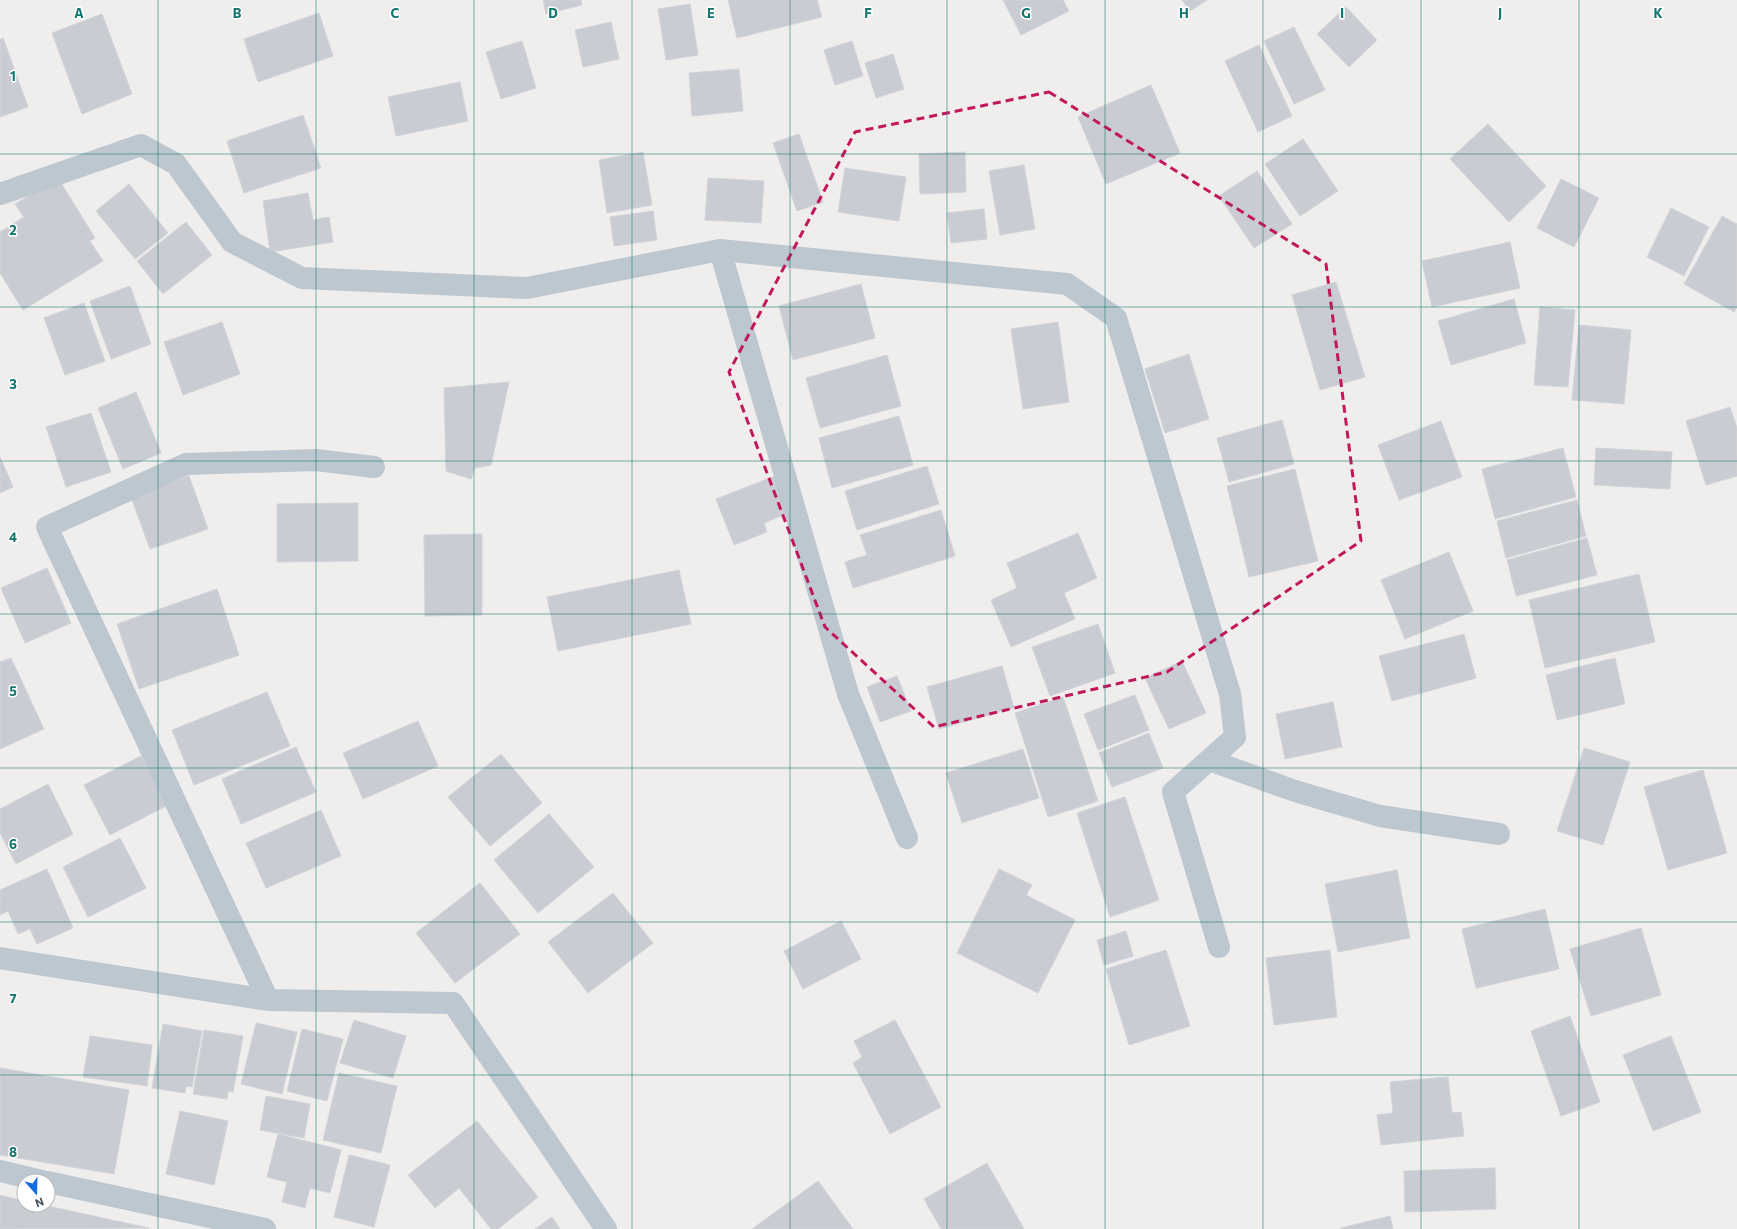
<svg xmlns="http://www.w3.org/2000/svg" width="1737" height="1229" font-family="Commissioner,sans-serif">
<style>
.building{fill:#c9ccd2;stroke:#d1d3d9}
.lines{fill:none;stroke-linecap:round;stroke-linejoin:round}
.minor{stroke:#bdc7d0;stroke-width:22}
.marked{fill:none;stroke:#c2185b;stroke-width:3;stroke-dasharray:8 5;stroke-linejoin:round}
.grid{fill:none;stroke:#0f766e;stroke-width:1;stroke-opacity:0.55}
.grid-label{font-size:13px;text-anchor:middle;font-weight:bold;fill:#0f766e;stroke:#fff;stroke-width:3;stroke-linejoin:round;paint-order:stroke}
</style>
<rect width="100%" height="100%" fill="#f0eded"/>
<path class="building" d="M543,0H581L582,5L546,14Z
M728,0H817L822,17L737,38Z
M1003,0H1063L1069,11L1021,35Z
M1182,0H1207L1190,11Z
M690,4L698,55L666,60L658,9Z
M1346,7L1377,40L1349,67L1317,34Z
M319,13L333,56L258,82L244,39Z
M102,14L132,94L82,114L52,33Z
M611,22L619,59L583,67L575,30Z
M1294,27L1325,90L1294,104L1264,41Z
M3,38L28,107L0,117V40Z
M522,41L536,88L501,99L486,52Z
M852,41L863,76L835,85L824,50Z
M1259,45L1292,116L1258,132L1225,61Z
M893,54L904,89L876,98L865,63Z
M739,69L743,111L692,116L689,73Z
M460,82L468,121L396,136L388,97Z
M1151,85L1180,153L1106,184L1078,117Z
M303,115L321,168L244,193L227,141Z
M1488,124L1546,186L1509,222L1450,159Z
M799,134L823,202L797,211L773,143Z
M1303,139L1338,191L1300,216L1265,164Z
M643,152L652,205L607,213L599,160Z
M965,152L966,192L920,194L919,154Z
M1024,165L1035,229L1000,235L989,171Z
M845,168L906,177L899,221L838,212Z
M1257,171L1292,224L1254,248L1219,196Z
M58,178L95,238L90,241L103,261L23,310L0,273V232L24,217L15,204Z
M708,178L764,181L761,223L705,220Z
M1561,179L1599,198L1574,247L1537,228Z
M129,184L168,233L135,259L96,211Z
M308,193L313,220L329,217L333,242L270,252L263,201Z
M1671,208L1709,227L1684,276L1647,257Z
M984,209L987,239L951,243L947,213Z
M653,211L657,240L614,246L610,217Z
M1722,216L1737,224V307L1734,312L1684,284Z
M186,222L212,255L163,294L137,261Z
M1510,242L1520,288L1432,307L1422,261Z
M1336,282L1365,377L1320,390L1292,295Z
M861,284L875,338L793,360L779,306Z
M130,286L151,344L111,359L90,301Z
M1514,299L1526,343L1451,365L1438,321Z
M84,303L105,361L65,375L44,318Z
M1540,307L1575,310L1568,387L1534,385Z
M222,322L240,374L183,395L164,342Z
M1058,322L1069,402L1023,409L1011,329Z
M1579,325L1631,330L1624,404L1572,400Z
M1189,354L1209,419L1165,433L1145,369Z
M887,355L901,406L820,428L806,378Z
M509,382L491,465L475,468L471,479L446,471L444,388Z
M136,392L161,453L123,469L98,408Z
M1730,407L1737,428V476L1706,485L1686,421Z
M91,413L111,472L66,487L46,427Z
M899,416L913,465L832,488L819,438Z
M1282,420L1294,464L1229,482L1217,438Z
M1441,421L1462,477L1399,500L1378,445Z
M1563,448L1576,497L1495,519L1482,469Z
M1596,448L1672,452L1670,489L1594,485Z
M0,457L13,487L0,493Z
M927,466L939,504L857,530L845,491Z
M1295,469L1318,561L1249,577L1227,486Z
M780,474L795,510L764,523L767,532L734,545L716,499Z
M189,476L208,529L150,549L131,497Z
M1577,500L1586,536L1506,558L1497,521Z
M358,503V561L277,562V504Z
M941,510L955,556L853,588L845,562L867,555L860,535Z
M1078,533L1097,578L1064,593L1075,619L1011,647L991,600L1017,588L1007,563Z
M482,534V615L425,616L424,535Z
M1587,538L1597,575L1516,596L1507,560Z
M1449,552L1473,611L1405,639L1381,580Z
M47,568L71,623L25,643L1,588Z
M679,570L691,624L558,651L547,597Z
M1639,574L1655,642L1545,668L1529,600Z
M217,589L239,655L139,689L117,624Z
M1098,624L1115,673L1050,696L1032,647Z
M1464,634L1476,678L1392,701L1379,656Z
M11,658L44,729L0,749V662Z
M1615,658L1625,704L1557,720L1546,675Z
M1182,661L1206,713L1169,729L1145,678Z
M1002,666L1014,708L939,729L927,687Z
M897,676L911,711L880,722L867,687Z
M267,692L290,746L194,785L172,730Z
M1135,695L1149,730L1098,750L1084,714Z
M1063,697L1098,801L1048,817L1015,713Z
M1333,702L1342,747L1285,759L1276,714Z
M418,721L438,766L363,799L343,753Z
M1149,733L1163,768L1112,787L1099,753Z
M296,747L316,792L241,824L222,779Z
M1584,748L1630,762L1603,845L1557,831Z
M1023,749L1039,798L962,823L946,773Z
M501,754L542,803L490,846L448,797Z
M141,756L168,805L110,835L84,785Z
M1703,770L1727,853L1668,870L1644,787Z
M48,784L73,834L16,864L0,833V809Z
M1125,797L1159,900L1110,917L1077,813Z
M321,810L341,856L266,888L246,843Z
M549,814L594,867L538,913L494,860Z
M120,838L146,888L88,917L63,867Z
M47,869L73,928L37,944L30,929L18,934L8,911L0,915V890Z
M999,869L1032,885L1026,895L1075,920L1038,993L957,953Z
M1397,870L1410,938L1338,952L1325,884Z
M480,883L520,934L455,983L416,933Z
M613,893L653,943L588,993L548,942Z
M1545,909L1559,969L1476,988L1462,929Z
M841,921L861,959L803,989L784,951Z
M1641,928L1661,995L1591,1016L1570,949Z
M1126,931L1133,956L1104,965L1097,940Z
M1166,950L1190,1026L1129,1045L1106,969Z
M1330,950L1337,1017L1274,1025L1266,958Z
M1570,1016L1600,1102L1561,1116L1531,1031Z
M354,1020L406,1036L393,1078L340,1063Z
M895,1020L941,1107L890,1134L853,1063L862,1057L854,1041Z
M256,1023L297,1032L282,1094L241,1084Z
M163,1024L202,1031L192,1087L186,1086L185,1093L152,1088Z
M302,1029L343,1039L327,1101L287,1091Z
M204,1030L243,1036L233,1092L228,1091L227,1099L193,1094Z
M90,1036L152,1045L147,1086L83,1077Z
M1671,1036L1701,1112L1653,1131L1623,1055Z
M0,1068L129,1090L114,1174L0,1155Z
M339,1073L397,1086L381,1153L323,1140Z
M1448,1077L1452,1113L1461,1112L1464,1136L1381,1145L1377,1115L1393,1113L1390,1082Z
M266,1096L310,1104L304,1138L260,1130Z
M180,1111L228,1121L214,1185L166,1174Z
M477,1121L538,1197L498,1229H491L459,1188L435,1208L408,1175Z
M278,1134L341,1150L330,1193L310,1188L305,1208L282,1202L287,1182L267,1177Z
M349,1155L390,1165L374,1227L334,1217Z
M987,1163L1024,1229H941L924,1199Z
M1495,1168L1496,1209L1405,1212L1404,1171Z
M818,1181L853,1229H752Z
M0,1195L24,1201V1205H43L149,1228L0,1229Z
M1390,1216L1393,1229H1341V1228Z
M552,1217L560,1229H535Z"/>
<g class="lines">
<path class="minor" d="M0,194L141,145L176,164L232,242L302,278L527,288L720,250L1067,284L1116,318L1230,694L1235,737L1173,792L1219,947
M720,250L848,694L907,838
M1209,760L1295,791L1380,816L1499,834
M0,958L268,1000L47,527L186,464L316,460L374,467
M268,1000L453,1003L606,1229
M0,1171L42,1181
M48,1182L265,1229"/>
</g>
<path class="marked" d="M1049,92L1326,264L1361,541L1167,672L934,727L825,627L729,372L855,132Z"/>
<path class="grid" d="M158,0V1229M316,0V1229M474,0V1229M632,0V1229M790,0V1229M947,0V1229M1105,0V1229M1263,0V1229M1421,0V1229M1579,0V1229M0,154H1737M0,307H1737M0,461H1737M0,614H1737M0,768H1737M0,922H1737M0,1075H1737"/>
<g class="grid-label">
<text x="79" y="18">A</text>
<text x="237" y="18">B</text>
<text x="395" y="18">C</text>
<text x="553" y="18">D</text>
<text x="711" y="18">E</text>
<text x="868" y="18">F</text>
<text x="1026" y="18">G</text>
<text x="1184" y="18">H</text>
<text x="1342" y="18">I</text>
<text x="1500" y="18">J</text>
<text x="1658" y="18">K</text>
<text x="13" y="81">1</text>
<text x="13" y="235">2</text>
<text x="13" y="389">3</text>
<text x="13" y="542">4</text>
<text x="13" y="696">5</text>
<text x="13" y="849">6</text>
<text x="13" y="1003">7</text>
<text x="13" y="1157">8</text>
</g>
<g transform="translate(36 1193) rotate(160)"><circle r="19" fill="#ffffff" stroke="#b5b9bd"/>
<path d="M0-3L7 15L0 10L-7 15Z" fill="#156be1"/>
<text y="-6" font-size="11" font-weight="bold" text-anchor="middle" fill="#45505a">N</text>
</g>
</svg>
